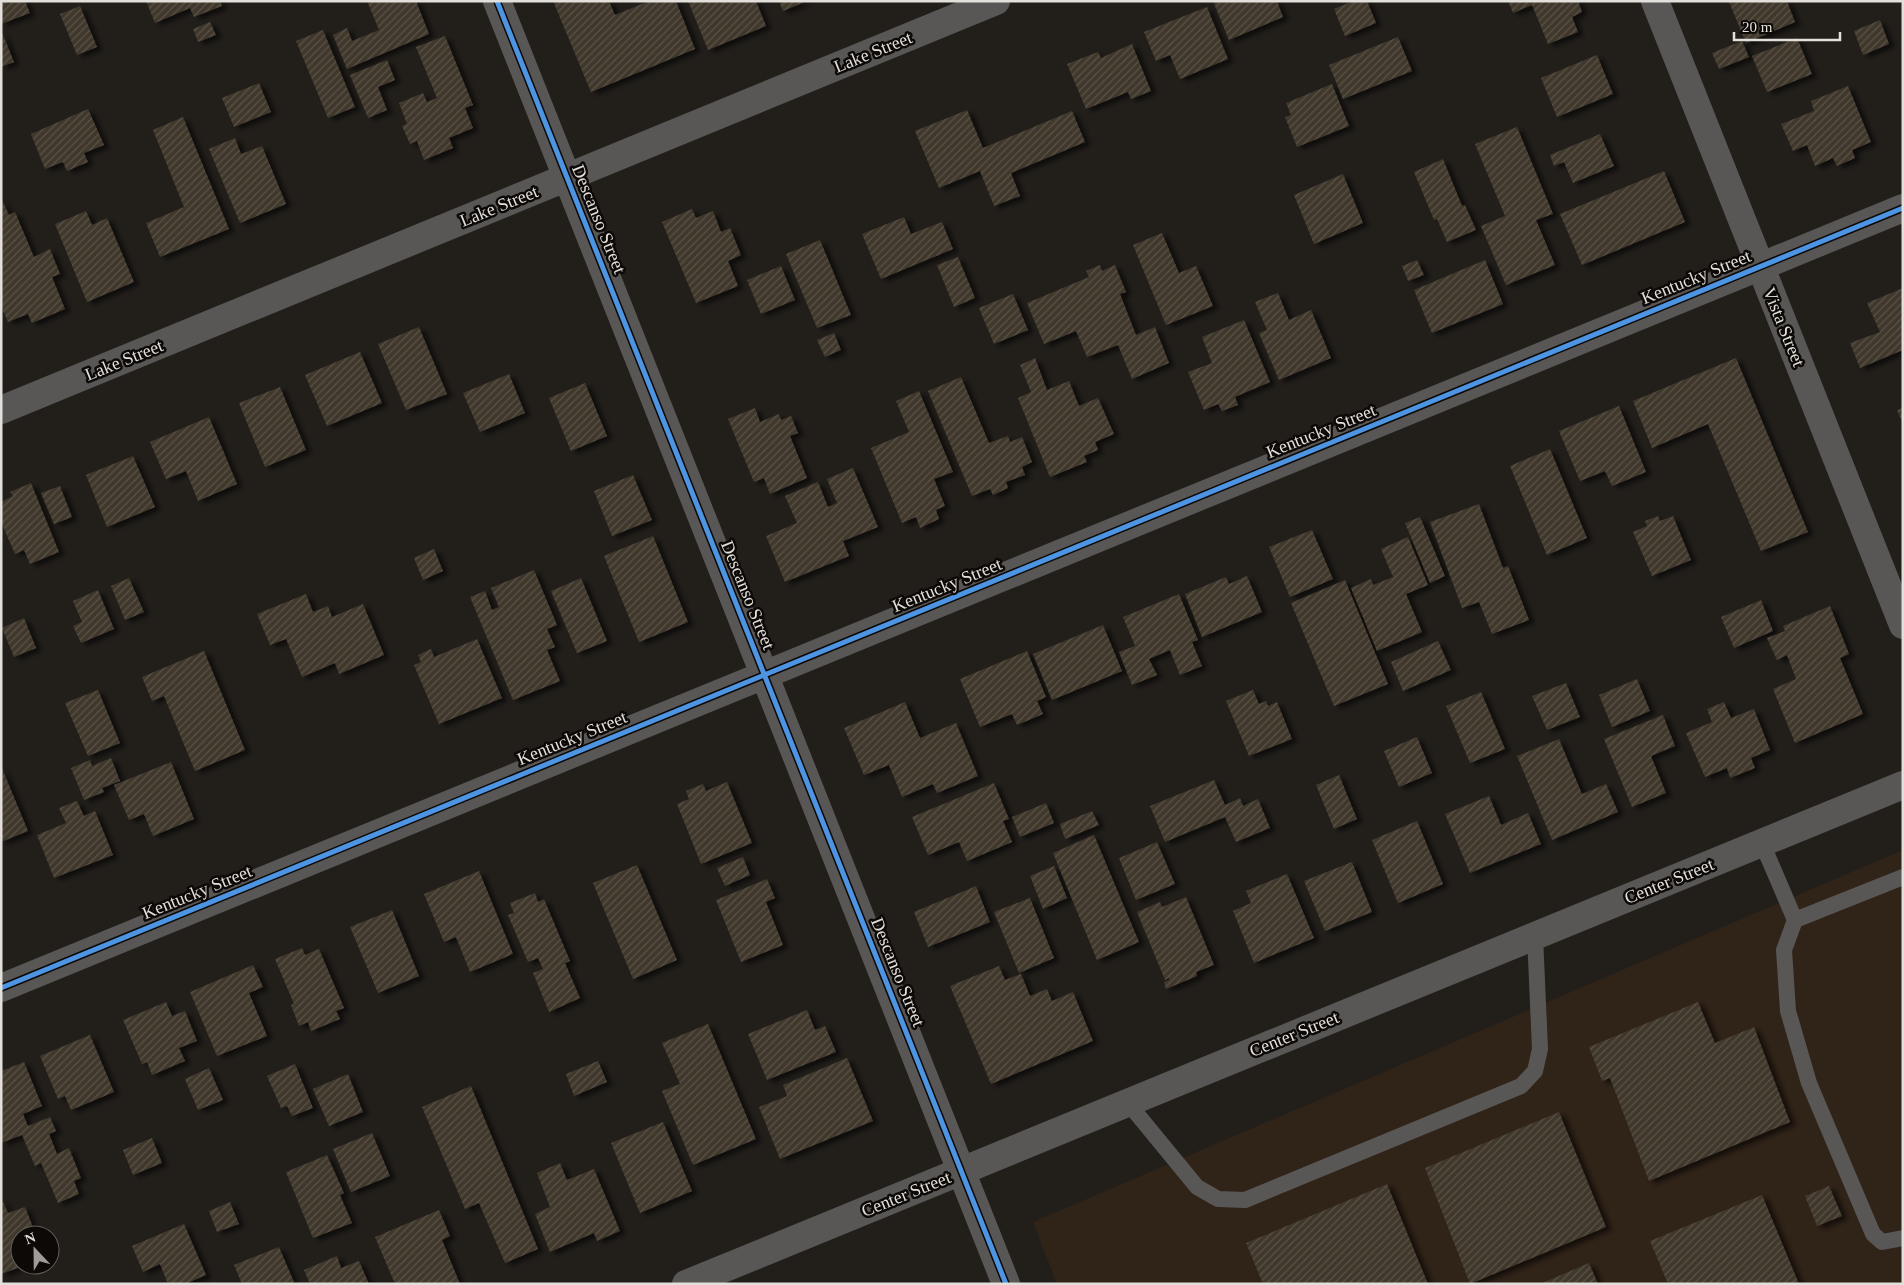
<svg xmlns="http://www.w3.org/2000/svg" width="1904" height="1285" font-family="Georgia,serif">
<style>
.education{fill:#302318}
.building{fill:url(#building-hatch);filter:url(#shadow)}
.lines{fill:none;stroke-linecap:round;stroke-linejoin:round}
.service{stroke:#595756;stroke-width:16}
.minor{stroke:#595756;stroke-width:28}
.cycleway-casing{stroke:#0c0907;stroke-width:8}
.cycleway{stroke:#4d94e3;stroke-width:5}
.labels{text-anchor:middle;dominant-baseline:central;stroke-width:5;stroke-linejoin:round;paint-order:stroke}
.street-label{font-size:18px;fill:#e3dfda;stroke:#0c0907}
</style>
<defs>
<pattern id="building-hatch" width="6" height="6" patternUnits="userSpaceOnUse" patternTransform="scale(1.25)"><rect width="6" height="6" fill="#3f372c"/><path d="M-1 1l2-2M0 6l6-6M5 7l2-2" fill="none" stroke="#5b544a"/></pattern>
<filter id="shadow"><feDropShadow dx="5.5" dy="3" stdDeviation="2.5" flood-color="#0009"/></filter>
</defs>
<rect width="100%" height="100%" fill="#221f1b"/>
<path class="education" d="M1903,850V1284H1057L1033,1222Z"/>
<path class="building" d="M1,1H25L30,13L1,24Z
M146,1H220L222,6L194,17L190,8L155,23Z
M367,1H416L429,34L347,69L333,35L347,28L352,41L379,30Z
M553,1H609L615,15L649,1H676L695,49L591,92Z
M688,1H756L766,26L708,50Z
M779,1H807L783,11Z
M1213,1H1277L1283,17L1229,40Z
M1353,1H1367L1376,23L1345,36L1334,9Z
M1508,1H1578L1582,12L1572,17L1578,32L1548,44L1532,5L1513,13Z
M1731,1H1787L1795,22L1746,43L1729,2Z
M80,6L97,47L77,55L60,14Z
M1207,7L1228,59L1180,79L1170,55L1156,61L1144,32Z
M1880,20L1889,44L1863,55L1854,31Z
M210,22L216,35L198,42L193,29Z
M1,30L14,62L1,67Z
M323,30L355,107L328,118L296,41Z
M445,36L473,105L465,108L473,128L449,138L453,148L424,160L417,141L410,144L402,126L407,124L399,103L423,93L427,102L437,98L416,47Z
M1398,37L1412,71L1343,99L1329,65Z
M1797,38L1812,74L1767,92L1752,56Z
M1742,41L1749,57L1719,69L1712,53Z
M1132,44L1151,91L1131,99L1128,92L1086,109L1067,64L1098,52L1101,58Z
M1597,55L1613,94L1557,117L1541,78Z
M387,60L395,80L378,87L387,110L368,118L350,75Z
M259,83L271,112L234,127L222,98Z
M1332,84L1349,126L1297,147L1285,117L1291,115L1286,103Z
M1848,86L1871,142L1852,150L1855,158L1837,166L1833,158L1815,166L1807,145L1793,151L1781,124L1814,111L1811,101Z
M88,109L104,145L84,153L88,162L67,171L63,162L45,169L31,134Z
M967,110L983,148L1072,111L1085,142L1011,173L1020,196L994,206L980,171L939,188L915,131Z
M183,117L229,229L160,257L146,223L184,207L153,130Z
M1517,127L1553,214L1536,220L1555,265L1506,285L1481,226L1505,216L1475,144Z
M1600,134L1614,166L1573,183L1564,162L1554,166L1550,155Z
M235,138L241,154L262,146L286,204L240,223L209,149Z
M1443,159L1462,206L1465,205L1476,230L1447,242L1437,219L1434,220L1414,172Z
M1664,171L1685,222L1582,265L1560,214Z
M1343,174L1363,223L1314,244L1294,195Z
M1,198L9,215L15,212L34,257L50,249L60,274L52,277L65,309L32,323L28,314L8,322L1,306Z
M692,209L696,218L713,211L721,232L730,228L741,255L728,261L738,286L696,303L662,222Z
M86,211L92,225L107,218L134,282L87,302L55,224Z
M904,217L911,234L942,222L953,249L881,279L862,234Z
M1162,233L1179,273L1196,266L1213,306L1166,325L1133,245Z
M820,240L851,315L817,328L786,254Z
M958,257L975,298L954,307L937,265Z
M1417,260L1424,275L1408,281L1402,266Z
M1485,260L1503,304L1432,333L1414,290Z
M1100,265L1102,271L1115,265L1126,292L1120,294L1136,335L1155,327L1169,363L1132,379L1118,345L1087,357L1076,331L1044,344L1027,303L1089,277L1086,271Z
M781,266L795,300L761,314L747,280Z
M1903,288V350L1860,368L1850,343L1880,332L1867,303Z
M1278,293L1289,320L1311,310L1331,358L1279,380L1259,333L1267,330L1255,302Z
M1013,294L1028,330L994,344L979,308Z
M1244,320L1270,382L1235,397L1238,405L1222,411L1218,404L1204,410L1188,372L1212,363L1202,337Z
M419,327L447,394L406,410L378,344Z
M834,333L841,350L825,357L817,340Z
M360,352L382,403L327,426L305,375Z
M1035,358L1047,390L1069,381L1079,406L1098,398L1114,434L1095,442L1098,450L1084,456L1087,462L1050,477L1018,398L1031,392L1020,365Z
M1736,358L1808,532L1761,551L1708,424L1652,448L1633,401Z
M509,374L525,413L480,432L463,393Z
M961,377L989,443L1008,436L1010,442L1022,437L1032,462L1022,467L1025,475L1006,482L1008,488L993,495L990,489L972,496L928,391Z
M585,383L607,436L571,451L549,398Z
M280,387L306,450L265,467L239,403Z
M919,391L953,472L934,479L945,506L936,510L939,519L920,528L916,517L902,523L871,448L909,432L896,401Z
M1619,406L1646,472L1612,486L1605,471L1580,481L1559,431Z
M755,408L760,422L779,414L781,420L791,416L798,433L790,436L807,478L770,494L764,478L754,482L728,419Z
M1903,408V424L1897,410Z
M209,417L237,484L198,501L186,471L166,479L150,442Z
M1550,449L1587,538L1547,555L1510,466Z
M133,456L155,507L107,527L86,475Z
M853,468L878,527L843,541L849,556L785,582L766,536L797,523L785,496L818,482L828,507L837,503L827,479Z
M633,475L652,520L612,536L594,491Z
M31,483L59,552L30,564L24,550L15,554L1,522V502L13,496L10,492Z
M60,486L72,517L54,524L41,493Z
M1479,504L1503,568L1508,566L1529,620L1492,634L1479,602L1462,608L1430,522Z
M1658,516L1660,521L1673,516L1691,560L1652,576L1633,532L1647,526L1645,521Z
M1420,517L1445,576L1430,583L1405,523Z
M1312,530L1333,579L1290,597L1269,547Z
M653,536L688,622L639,642L604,556Z
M1408,537L1428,585L1406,594L1422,632L1377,651L1351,588L1371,579L1373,585L1393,577L1381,549Z
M434,549L443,571L423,580L414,558Z
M534,570L557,625L547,629L555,647L547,650L560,681L513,700L470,597L485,591L492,610L499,607L491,588Z
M1247,576L1262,612L1202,637L1185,594L1226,577L1229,584Z
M129,578L144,612L125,620L111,586Z
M581,578L607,641L577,653L551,591Z
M1345,580L1388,684L1334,706L1291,603Z
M98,590L114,629L81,643L73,626L82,622L73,601Z
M306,594L313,612L328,606L332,617L363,604L384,655L339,674L335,663L302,677L286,639L270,645L257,614Z
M1179,594L1198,640L1192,642L1202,666L1180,675L1170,650L1149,659L1157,675L1132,685L1119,652L1135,646L1123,617Z
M1761,600L1773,631L1734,648L1721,617Z
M1830,606L1849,654L1840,658L1863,714L1795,743L1773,689L1796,679L1787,655L1777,660L1767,638L1785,631L1783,626Z
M24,618L36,648L14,657L2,628Z
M1103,625L1122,671L1052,700L1033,654Z
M477,639L502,698L439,724L414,665L421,662L418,655L431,649L434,657Z
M1438,641L1451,670L1403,691L1391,662Z
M204,651L245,750L195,771L164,696L152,701L142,677Z
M1027,651L1046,697L1037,701L1043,714L1017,725L1012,714L980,727L960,679Z
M1637,679L1650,711L1612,727L1599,695Z
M1566,683L1580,717L1547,730L1532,696Z
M98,690L120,743L88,756L65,703Z
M1253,690L1259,704L1266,701L1268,706L1277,702L1292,739L1249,756L1226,701Z
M1481,692L1505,749L1470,763L1446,706Z
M905,702L920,738L956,723L978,776L937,793L933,784L902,797L889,765L864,775L844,728Z
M1724,702L1731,718L1754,709L1770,750L1751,758L1755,768L1730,778L1727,768L1705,777L1686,733L1712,722L1707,709Z
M1663,715L1675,746L1651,756L1666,793L1632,807L1604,739Z
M1417,737L1432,773L1399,787L1384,751Z
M1559,739L1582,794L1606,784L1618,812L1552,840L1517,756Z
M111,758L120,781L102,788L104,792L84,800L71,768L90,760L92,766Z
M171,762L194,819L153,836L144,814L129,820L114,785Z
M1,766L28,831L1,842Z
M1339,775L1357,819L1334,829L1316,785Z
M1214,780L1225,805L1240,798L1243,806L1258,799L1270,828L1236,842L1225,817L1165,842L1150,806Z
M727,782L752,843L701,864L677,804L689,799L686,791L703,784L706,791Z
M994,783L1009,819L1003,821L1012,842L967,861L959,842L928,855L912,817Z
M1489,796L1501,825L1528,813L1541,844L1470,873L1445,814Z
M77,801L84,816L95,811L113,855L54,878L37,835L66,823L59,808Z
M1046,803L1054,823L1020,837L1012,817Z
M1092,811L1099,825L1065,839L1060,824Z
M1417,821L1443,884L1398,903L1372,840Z
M1094,835L1139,942L1097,960L1053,853Z
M1157,842L1175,884L1136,900L1119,858Z
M743,857L750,875L725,886L717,868Z
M1352,862L1372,912L1325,931L1304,881Z
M637,865L677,960L633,979L593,883Z
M1054,866L1067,898L1043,909L1030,876Z
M479,871L513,954L470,972L456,937L444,942L424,894Z
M1287,874L1314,938L1254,963L1233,911L1251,903L1246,891Z
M767,879L775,898L766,902L783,945L741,962L716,900Z
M976,886L990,922L928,947L914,912Z
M535,893L538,902L544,899L570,961L565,963L580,998L549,1012L533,973L543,969L538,958L528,962L508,915L514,913L510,903Z
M1186,897L1214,965L1196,972L1197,976L1166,989L1164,982L1169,980V978L1165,980L1137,912L1160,902L1162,907Z
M1030,898L1054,958L1019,973L994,912Z
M392,910L419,976L378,993L350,927Z
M302,948L305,955L319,949L344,1008L336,1011L340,1019L311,1031L308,1022L299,1026L291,1005L294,1004L275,959Z
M253,965L263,987L249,993L267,1036L217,1056L190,992Z
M999,966L1005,980L1021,974L1030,996L1047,989L1052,1001L1073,992L1093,1041L991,1084L950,986Z
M166,1002L172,1016L185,1011L197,1041L179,1048L185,1061L152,1075L147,1062L142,1064L123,1020Z
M1698,1002L1715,1043L1754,1027L1790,1122L1649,1181L1610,1078L1602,1081L1589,1047Z
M807,1010L815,1030L825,1026L836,1052L767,1080L748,1034Z
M708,1024L756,1139L693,1165L662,1091L680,1084L662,1043Z
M90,1035L114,1092L71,1110L65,1096L58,1099L40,1056Z
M847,1058L873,1121L780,1159L759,1107L787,1096L783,1085Z
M598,1061L607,1082L574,1096L566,1074Z
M24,1062L42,1106L23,1114L28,1126L50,1117L56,1131L49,1134L57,1154L69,1148L81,1178L74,1181L79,1194L58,1203L41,1163L35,1166L22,1135L1,1143V1071Z
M295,1064L313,1108L292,1116L287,1106L281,1108L267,1076Z
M209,1068L223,1100L198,1110L185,1079Z
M348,1074L363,1112L329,1126L313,1089Z
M471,1086L538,1249L505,1263L479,1203L465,1209L422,1107Z
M1559,1112L1606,1227L1470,1284L1425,1168Z
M663,1122L692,1191L640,1213L611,1143Z
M372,1133L390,1176L351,1192L333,1149Z
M152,1138L162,1163L133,1175L123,1150Z
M327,1155L344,1193L340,1195L352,1223L313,1238L286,1172Z
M560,1163L567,1180L594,1169L620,1231L597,1241L594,1233L550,1252L535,1214L550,1207L537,1173Z
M1387,1184L1428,1284H1263L1246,1243Z
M1829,1186L1842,1216L1817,1226L1805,1196Z
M1762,1195L1799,1284H1668L1650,1241Z
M1,1197L8,1213L25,1207L36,1235H20V1256L14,1258L18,1268L1,1274Z
M230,1202L239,1224L217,1232L209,1211Z
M439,1210L450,1236L442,1240L460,1284H395L375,1237Z
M184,1224L206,1275L185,1284H168L160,1264L143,1272L132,1246Z
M279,1247L294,1282L289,1284H242L234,1265Z
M337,1256L341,1268L359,1261L369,1284H310L304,1270Z
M1589,1263L1598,1284H1540Z"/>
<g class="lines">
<path class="service" d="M1762,843L1795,920L1784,950L1788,1011L1809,1083L1873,1234L1882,1242L1903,1238
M1795,920L1903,877
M1128,1103L1197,1187L1218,1199L1245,1200L1521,1086L1535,1071L1540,1049L1535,936"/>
<path class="minor" d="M497,1L1006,1284
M1655,1L1903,625
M1,410L996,1
M1,988L1903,208
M686,1284L1903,785"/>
<defs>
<path id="cycleway" d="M497,1L1006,1284
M1,988L1903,208"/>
</defs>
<use href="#cycleway" class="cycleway-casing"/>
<use href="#cycleway" class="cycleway"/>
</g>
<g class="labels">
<g class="street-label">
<text transform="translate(873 52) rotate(-22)">Lake Street</text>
<text transform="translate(499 206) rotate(-22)">Lake Street</text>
<text transform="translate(599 219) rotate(68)">Descanso Street</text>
<text transform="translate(1696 277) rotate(-22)">Kentucky Street</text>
<text transform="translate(1784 327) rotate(68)">Vista Street</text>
<text transform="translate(124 360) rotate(-22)">Lake Street</text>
<text transform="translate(1321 431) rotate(-22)">Kentucky Street</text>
<text transform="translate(947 585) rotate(-22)">Kentucky Street</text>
<text transform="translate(748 595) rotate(68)">Descanso Street</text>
<text transform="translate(572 738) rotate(-22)">Kentucky Street</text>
<text transform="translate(1669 881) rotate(-22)">Center Street</text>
<text transform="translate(197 892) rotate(-22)">Kentucky Street</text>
<text transform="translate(898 972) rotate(68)">Descanso Street</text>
<text transform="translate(1294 1034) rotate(-22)">Center Street</text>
<text transform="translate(906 1194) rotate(-22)">Center Street</text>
</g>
</g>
<rect width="1904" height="1285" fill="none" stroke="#e3dfda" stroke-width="5"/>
<g transform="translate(35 1250) rotate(338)"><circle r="24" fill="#0c0907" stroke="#625f5b"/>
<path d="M0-4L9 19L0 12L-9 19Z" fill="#9f9c97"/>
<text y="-8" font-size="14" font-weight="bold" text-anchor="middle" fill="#e3dfda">N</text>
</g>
<path d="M1734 32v8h106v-8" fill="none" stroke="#e3dfda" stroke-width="2.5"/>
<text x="1742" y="32" font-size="15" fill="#e3dfda" stroke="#0c0907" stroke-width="4" paint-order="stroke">20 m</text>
</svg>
